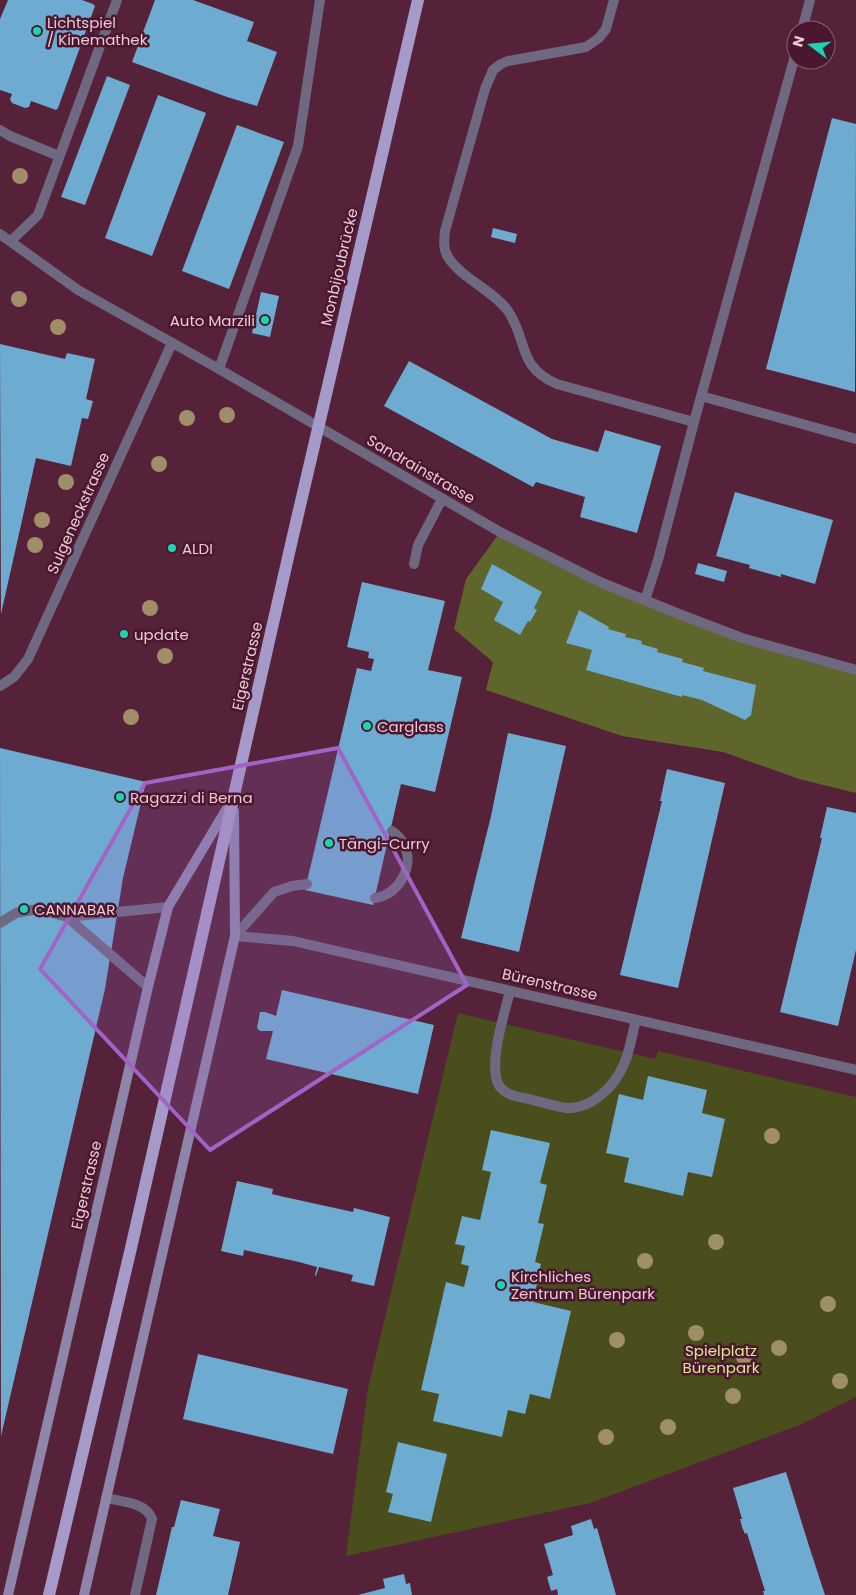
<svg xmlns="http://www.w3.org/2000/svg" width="856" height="1595" font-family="Poppins,sans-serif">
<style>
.green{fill:#494e1c}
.forest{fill:#5f662c}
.building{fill:#6dacd0}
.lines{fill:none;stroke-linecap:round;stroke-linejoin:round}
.lane{stroke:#6e6981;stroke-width:10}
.street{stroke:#6e6981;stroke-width:10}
.secondary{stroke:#8d85aa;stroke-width:10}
.primary{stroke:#a59aca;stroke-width:12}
.primary-bridge{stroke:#a59aca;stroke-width:12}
.tree{fill:#9f8e68}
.marked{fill:#a263c6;fill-opacity:0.2;stroke:#a263c6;stroke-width:4;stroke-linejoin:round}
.poi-dot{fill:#19d5b2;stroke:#4b172f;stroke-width:2}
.labels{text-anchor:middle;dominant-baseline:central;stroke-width:5;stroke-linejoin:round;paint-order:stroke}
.poi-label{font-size:15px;fill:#eac8d4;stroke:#4b172f;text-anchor:start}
.street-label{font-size:15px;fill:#eac8d4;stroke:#4b172f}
.park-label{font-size:15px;fill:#dbe68f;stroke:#4b172f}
</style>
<rect width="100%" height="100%" fill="#562239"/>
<path class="green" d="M458,1013L655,1059L658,1051L856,1097V1397L802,1424L590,1503L346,1556L368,1388Z"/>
<path class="forest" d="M498,535L742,642L809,662L856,674V793L799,779L723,752L622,736L486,690L493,662L454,629L466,579Z"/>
<path class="building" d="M8,0H82L93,4L95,6L58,108L56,110L31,101L29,107L25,108L12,103L10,99L12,94L0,90V19Z
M155,0H193L254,22L247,41L277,52L257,106L227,97L132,62Z
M107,76L130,85L85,205L61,197Z
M158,95L206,113L152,256L105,238Z
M832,118L856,124L855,392L766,369Z
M237,125L284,142L229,289L182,271Z
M493,228L517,234L515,243L491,237Z
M261,292L279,296L270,337L252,333Z
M0,344L65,359L67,353L95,359L86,399L93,401L88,419L82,418L71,466L36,458L1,614Z
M409,361L552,439L598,452L605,430L661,446L637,533L580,517L585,497L536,482L533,487L384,406Z
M735,492L833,520L815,584L781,574V577L749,568L750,565L716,556Z
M698,563L727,571L724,582L695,574Z
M492,564L542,592L534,608L537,610L530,622L528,621L520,635L494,620L503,602L481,589Z
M362,582L445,601L428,670L462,677L435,792L401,784L373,905L305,890L357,668L371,671L374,659L368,658L369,652L347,647Z
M579,610L609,627L608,629L626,634L625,637L642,641L641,644L658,649L657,652L683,659L682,662L704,668L703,671L756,685L751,715L745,720L702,700L682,695V697L586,670L592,650L566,643Z
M508,733L566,746L519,952L461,938L491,816Z
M0,748L146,782L123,878L105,989L1,1436Z
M667,769L725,783L678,988L620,975L662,801H660Z
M827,807L856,813V950L838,1026L780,1012L822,838H820Z
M282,990L434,1025L418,1094L266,1059L273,1031H260L257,1028L260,1012H265L276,1016Z
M648,1076L707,1090L702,1113L725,1119L712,1177L688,1172L683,1196L624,1182L629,1158L606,1153L619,1094L643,1100Z
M491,1130L550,1143L540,1183L547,1185L538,1223L544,1224L535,1262L541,1264L533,1302L571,1311L550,1399L530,1394L525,1414L508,1410L502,1437L433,1421L439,1394L421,1390L446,1282L464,1287L469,1266L461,1264L465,1246L455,1244L462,1216L480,1220L491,1172L482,1170Z
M237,1181L273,1189L272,1194L280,1196L353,1212L354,1208L390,1217L374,1286L351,1281L353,1275L319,1267L316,1276L315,1275L317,1267L299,1262L244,1250L243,1256L221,1251Z
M198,1354L348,1389L333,1454L183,1419Z
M398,1442L447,1454L431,1522L388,1512L393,1494L386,1492Z
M786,1472L809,1546L825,1595H764L763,1591H765L747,1533L745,1534L742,1527L740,1519H742L733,1488Z
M181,1500L220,1509L213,1536L240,1542L228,1595H156L172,1527H174Z
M591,1519L594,1529L597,1528L616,1595H558L557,1589L551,1591L547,1577L553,1575L544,1544L573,1535L571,1526Z
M404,1574L406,1584L410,1583L412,1595H358L385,1588L383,1579Z"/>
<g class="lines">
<path class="lane" d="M614,0L606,29L599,38L586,47L508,61L501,64L493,70L485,89L445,231C444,240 443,249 448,257C461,278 494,291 508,311C528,340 517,367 557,384L694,422
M802,30L810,0
M0,130L10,136L59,156
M11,241L38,215L117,0
M219,369L298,146L320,0
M701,396L856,439
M414,564L418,545L442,499
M645,600L658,560L694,422L796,52
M375,898C399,895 416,865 403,843C401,838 396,834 392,831
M67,917L148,987
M0,923L16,913L38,909L67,917L168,907
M235,936L274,892L292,886L307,884
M510,991C504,1015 490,1058 497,1081C501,1094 517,1097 529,1099C541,1102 554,1106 566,1108C591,1110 615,1086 624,1064C630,1051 632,1034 636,1020
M106,1498C122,1502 146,1502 152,1519L135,1595"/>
<path class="street" d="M0,234L78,290L219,369L500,532L600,582L679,614L742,638L856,670
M0,686L14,677L28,659L172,343
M235,936L293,941L856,1070"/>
<path class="secondary" d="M8,1595L148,987L168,907L229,805
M84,1595L235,936L234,811"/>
<path class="primary" d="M381,159L418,0
M49,1595L131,1248L292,540"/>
<path class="primary-bridge" d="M292,540L381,159"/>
</g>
<g class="tree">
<circle cx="20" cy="176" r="8"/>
<circle cx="19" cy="299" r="8"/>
<circle cx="58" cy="327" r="8"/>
<circle cx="227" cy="415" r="8"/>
<circle cx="187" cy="418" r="8"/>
<circle cx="159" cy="464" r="8"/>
<circle cx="66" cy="482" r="8"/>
<circle cx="42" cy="520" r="8"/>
<circle cx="35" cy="545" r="8"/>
<circle cx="150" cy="608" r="8"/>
<circle cx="165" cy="656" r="8"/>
<circle cx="131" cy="717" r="8"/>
<circle cx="772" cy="1136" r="8"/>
<circle cx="716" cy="1242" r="8"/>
<circle cx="645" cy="1261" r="8"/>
<circle cx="828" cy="1304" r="8"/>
<circle cx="696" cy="1333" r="8"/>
<circle cx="617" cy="1340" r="8"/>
<circle cx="779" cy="1348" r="8"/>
<circle cx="744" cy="1357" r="8"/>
<circle cx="840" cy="1381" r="8"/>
<circle cx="733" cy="1396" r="8"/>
<circle cx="668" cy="1427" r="8"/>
<circle cx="606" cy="1437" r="8"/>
</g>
<path class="marked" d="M338,748L467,985L210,1150L40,969L145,783Z"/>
<g class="poi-dot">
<circle cx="37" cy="31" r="5"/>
<circle cx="265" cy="320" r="5"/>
<circle cx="172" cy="548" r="5"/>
<circle cx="124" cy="634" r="5"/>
<circle cx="367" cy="726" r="5"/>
<circle cx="120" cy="797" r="5"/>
<circle cx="329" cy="843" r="5"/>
<circle cx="24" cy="909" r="5"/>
<circle cx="501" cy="1285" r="5"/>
</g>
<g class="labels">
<g class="poi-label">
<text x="47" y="22">Lichtspiel<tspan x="47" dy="17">/ Kinemathek</tspan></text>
<text x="255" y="320" text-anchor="end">Auto Marzili</text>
<text x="182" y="548">ALDI</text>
<text x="134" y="634">update</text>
<text x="377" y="726">Carglass</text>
<text x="130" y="797">Ragazzi di Berna</text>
<text x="339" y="843">Tängi-Curry</text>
<text x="34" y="909">CANNABAR</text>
<text x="511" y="1276">Kirchliches<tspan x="511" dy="17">Zentrum Bürenpark</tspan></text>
</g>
<g class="street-label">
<text transform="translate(339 267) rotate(-77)">Monbijoubrücke</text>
<text transform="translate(421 469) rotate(30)">Sandrainstrasse</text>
<text transform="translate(78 513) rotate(-66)">Sulgeneckstrasse</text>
<text transform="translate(247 666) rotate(-77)">Eigerstrasse</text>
<text transform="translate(550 984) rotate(13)">Bürenstrasse</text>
<text transform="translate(86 1185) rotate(-77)">Eigerstrasse</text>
</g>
<g class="park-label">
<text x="721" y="1350">Spielplatz<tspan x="721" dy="17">Bürenpark</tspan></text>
</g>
</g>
<g transform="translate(811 45) rotate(286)"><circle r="24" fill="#4b172f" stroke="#8b5e71"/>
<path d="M0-4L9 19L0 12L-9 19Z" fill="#19d5b2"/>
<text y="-8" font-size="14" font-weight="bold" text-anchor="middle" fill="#eac8d4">N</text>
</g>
</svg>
